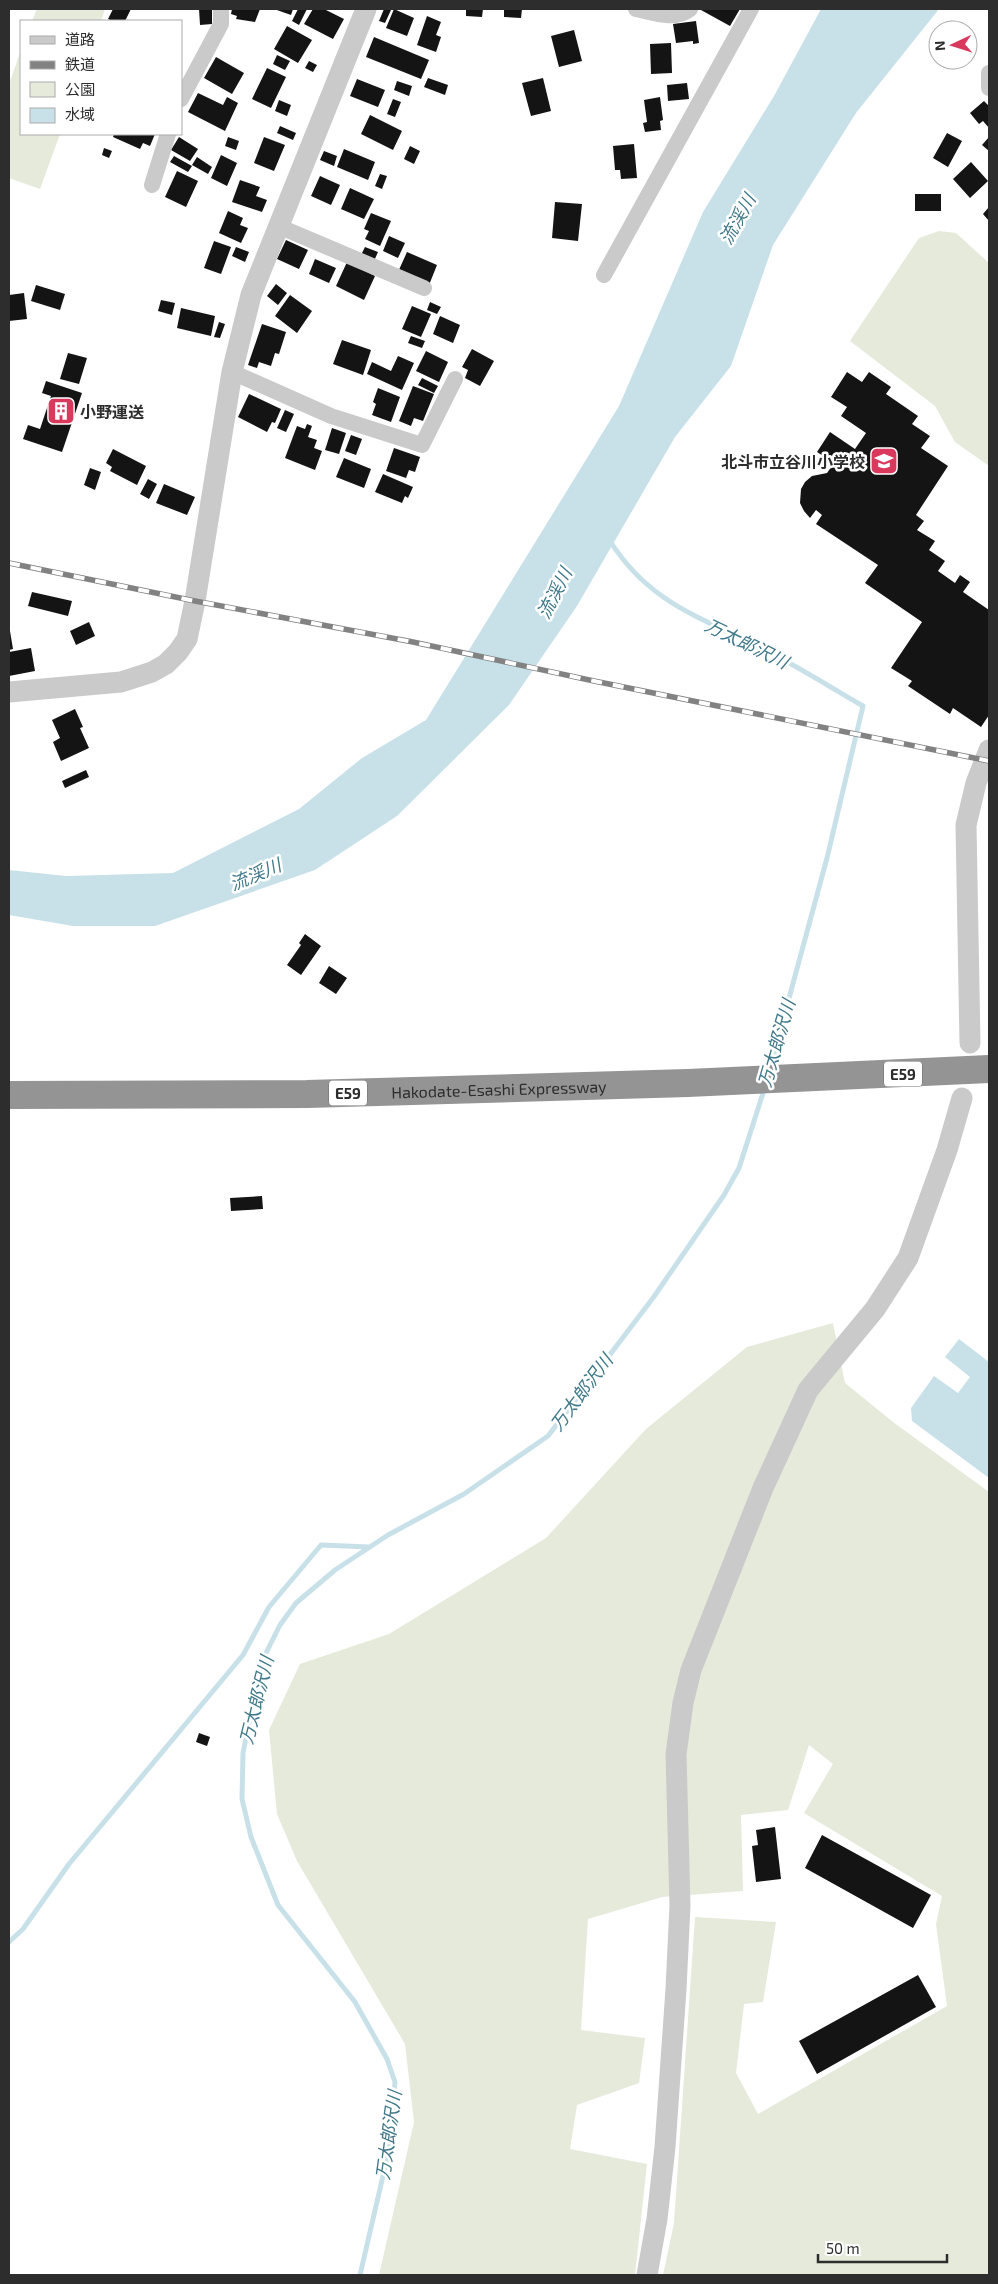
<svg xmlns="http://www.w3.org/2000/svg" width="998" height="2284" font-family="'Exo 2','Noto Sans JP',sans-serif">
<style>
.green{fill:#e5eadb}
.water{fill:#c8e1e9}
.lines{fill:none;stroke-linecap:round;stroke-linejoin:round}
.stream{stroke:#c8e1e9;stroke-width:5}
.building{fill:#141414}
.minor{stroke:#cacaca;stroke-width:16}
.tertiary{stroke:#cacaca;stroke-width:21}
.motorway{stroke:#949494;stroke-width:28}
.rail-casing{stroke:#828282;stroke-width:5.5}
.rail{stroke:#fff;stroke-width:4;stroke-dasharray:11;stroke-linecap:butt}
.labels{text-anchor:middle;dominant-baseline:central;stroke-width:5;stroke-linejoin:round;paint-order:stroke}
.shield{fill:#fff;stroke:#6c6c6c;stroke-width:1}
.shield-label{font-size:15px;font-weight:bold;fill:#2d2d2d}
.poi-label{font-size:16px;font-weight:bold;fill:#2d2d2d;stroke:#fff;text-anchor:start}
.street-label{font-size:16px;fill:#2d2d2d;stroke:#fff}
.water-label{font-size:18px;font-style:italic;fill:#40798a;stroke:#fff}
</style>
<rect width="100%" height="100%" fill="#fff"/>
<path class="green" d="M37,9H105L101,21H32Z
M21,50V134H60L40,189L9,178V84Z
M939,231L956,233L989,263V466L955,442L935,406L850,341L919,238Z
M833,1323L845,1383L893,1422L989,1492V2275H663L674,2223L695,1917L776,1922L763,2002L744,2004L736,2073L758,2114L947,2006L936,1924L942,1896L804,1813L833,1764L809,1745L788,1810L741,1815L743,1891L662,1897L588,1919L581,2030L645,2038L639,2083L577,2105L570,2149L647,2164L635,2275H379L414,2122L405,2044L297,1861L277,1814L269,1730L300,1664L389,1634L546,1538L646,1429L747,1347Z"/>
<path class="water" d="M821,9H939L856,113L773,245L731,366L675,437L577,606L509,705L397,816L315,870L155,926H73L9,915V870L66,876L173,873L299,809L362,758L426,720L619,406L703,212L774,96Z
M959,1339L989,1362V1478L912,1421L911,1408L934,1376L958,1393L970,1377L945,1357Z"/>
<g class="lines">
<path class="stream" d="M610,541C650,604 701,617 763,649C797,666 830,687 863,706L827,858L769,1072
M9,1942L23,1929L69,1864L243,1655L269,1607L321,1545L369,1547
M360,2275L389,2150L395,2082L387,2059L355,2002L278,1905L251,1837L242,1799L243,1753L261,1663L280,1625L296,1603L335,1570L388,1535L464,1494L548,1436L653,1298L724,1195L739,1168L765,1087"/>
</g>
<path class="building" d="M113,9H131L125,21H112L108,19Z
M199,9H212V24L200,25Z
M232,9H260L255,22L236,19L237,16L231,14Z
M274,9H293L291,15Z
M298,9H307L299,25L292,21Z
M313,9H324L344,19L333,39L304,24Z
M384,9L391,10L385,23L379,21Z
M394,9L414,18L407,36L386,28Z
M466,9H483L482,17L466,16Z
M504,9H522L521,18L504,17Z
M702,9H740L730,26L701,10Z
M427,16L441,22L436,35L441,37L436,52L417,45Z
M696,21L699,43L693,44V41L676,43L673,24Z
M287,26L312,40L298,63L274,49Z
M574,30L582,61L559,67L551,36Z
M374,37L429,60L421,79L366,57Z
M671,43L672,73L651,74L650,44Z
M277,55L290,61L285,70L273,64Z
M216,57L244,73L232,94L204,78Z
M309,61L317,65L313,72L305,68Z
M267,68L286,77L271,108L252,99Z
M428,78L448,85L445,95L424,87Z
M543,78L551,111L531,116L522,83Z
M357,79L385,90L378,107L350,96Z
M397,81L412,86L409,96L394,90Z
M687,83L689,99L668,101L667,85Z
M198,93L223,105L227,97L238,103L225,131L188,112Z
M660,97L663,120L660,121L661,130L645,132L643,123L647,122L644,100Z
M393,99L401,102L395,117L387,114Z
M279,100L291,105L287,116L275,111Z
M984,101L989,106V128L983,121L979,124L970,113Z
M370,115L402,131L393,150L361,134Z
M280,126L296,133L293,140L277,133Z
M947,133L962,141L948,167L933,158Z
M114,134H155L150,146L143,143L140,149L113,137Z
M179,137L198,149L190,161L171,150Z
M228,137L239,141L236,150L225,146Z
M264,137L285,145L274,171L254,163Z
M989,137V151L982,145Z
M634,144L637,178L621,179L620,170H615L613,146Z
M410,146L420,151L414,164L404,159Z
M104,148L112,151L109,158L102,155Z
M344,149L375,162L368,180L337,167Z
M324,151L337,156L334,166L320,160Z
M221,155L237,163L227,186L211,178Z
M174,156L192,166L188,172L170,162Z
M197,157L212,167L208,174L192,165Z
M971,162L988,181L970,198L953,179Z
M177,171L198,181L186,207L165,197Z
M380,174L387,176L382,189L375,186Z
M320,176L340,185L331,205L311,196Z
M240,180L260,187L256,196L267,200L262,212L232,202Z
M350,188L374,199L364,219L341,209Z
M915,194H941V211H915Z
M555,202L582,204L578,241L552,238Z
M989,207V221L983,214Z
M228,211L243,218L240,225L248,228L241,243L219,233Z
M371,213L391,221L380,246L365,239L369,231L364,229Z
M389,236L405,243L398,258L383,251Z
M286,240L308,250L299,269L277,259Z
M214,241L231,247L221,274L204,268Z
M236,247L249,252L245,262L232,256Z
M365,247L378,252L374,261L361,255Z
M407,252L437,265L429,285L398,272Z
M315,259L336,268L329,283L309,274Z
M347,262L375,276L364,300L336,286Z
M276,284L287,293L278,305L267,296Z
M36,285L65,294L60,310L31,301Z
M24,293L27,319L9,321V295Z
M290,295L312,311L297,333L275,316Z
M161,300L175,303L172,315L158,311Z
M430,302L441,307L437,314L427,310Z
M412,306L431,314L421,337L402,329Z
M181,308L215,316L211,336L177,328Z
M440,316L460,325L453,343L433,334Z
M219,322L225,324L220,338L214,337Z
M262,324L286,332L279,354L275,353L271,366L259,362L257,368L248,365Z
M411,336L425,341L422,348L408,343Z
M342,340L371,350L363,375L333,364Z
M472,349L494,361L480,386L465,378L468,370L462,367Z
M426,351L448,362L439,382L416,371Z
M68,353L87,358L79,384L60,379Z
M398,356L414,363L402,390L367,374L372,362L391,371Z
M847,372L862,382L869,372L891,387L886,394L918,416L912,424L930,436L921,448L948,466L916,515L924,521L917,530L935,541L929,550L945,561L938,571L955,583L960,575L970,582L963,592L989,610V715L981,727L953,708L950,714L908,686L912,681L891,668L922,622L865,583L878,565L816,524L822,515L816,510L810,518L804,511L800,503L801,489L805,482L812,476L827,473L834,463L817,452L830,432L855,449L866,433L841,416L847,407L831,397Z
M422,378L438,386L434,393L418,385Z
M46,381L82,393L62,452L23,439L28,425L40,429L51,396L42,393Z
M413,386L434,394L423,421L414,418L411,426L399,421Z
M378,388L400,397L391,422L372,415L376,404L373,402Z
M249,394L281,409L275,423L272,422L267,432L238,417Z
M285,410L294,414L286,432L277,428Z
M307,424L312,426L308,437L317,440L314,448L322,451L315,470L285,458L297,426L305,429Z
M332,428L346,433L339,454L325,450Z
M351,435L362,439L356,455L345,451Z
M394,448L420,457L415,472L409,470L406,478L386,471Z
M113,449L146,466L137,485L110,471L112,467L106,463Z
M344,458L371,469L364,488L336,477Z
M90,468L101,472L95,490L84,485Z
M383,474L413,487L408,498L405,496L402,503L375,492Z
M148,479L157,484L149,499L140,494Z
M164,484L195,497L187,515L156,503Z
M32,592L72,601L68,616L28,606Z
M89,622L95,636L76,645L70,631Z
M10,631L13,649L9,650V632Z
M31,648L35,671L9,676V652Z
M75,709L83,727L80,728L89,748L61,761L53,742L60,738L52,720Z
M86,770L89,777L65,788L62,781Z
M305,934L321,946L301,975L287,965L301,945L299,943Z
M329,966L347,978L336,994L319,983Z
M262,1196L263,1209L231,1211L230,1198Z
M199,1733L210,1737L207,1746L196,1742Z
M775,1827L781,1879L756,1882L752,1846L758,1845L756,1830Z
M822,1835L931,1895L913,1928L805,1868Z
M918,1975L936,2007L817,2074L799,2041Z"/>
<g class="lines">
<path class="minor" d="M636,9C654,13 674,21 690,9
M989,73V88
M181,99L221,24V9
M152,185L168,134
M278,226L424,288
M604,275L751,9
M232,372L331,416L422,445L455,379"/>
<path class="tertiary" d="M9,692L121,682L152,672L166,664L178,652L187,639L195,601L232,372L251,295L366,9
M970,1043L966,825L976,783L989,750
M647,2275L657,2219L665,2147L676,1989L680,1906L676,1754L683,1703L691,1670L763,1488L808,1390L875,1309L908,1258L947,1150L962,1098"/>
<path class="motorway" id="s1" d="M9,1095L307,1094L688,1083L989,1069"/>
<defs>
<path id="rail" d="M9,563L195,601L413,642L594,681L989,761"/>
</defs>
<use href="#rail" class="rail-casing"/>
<use href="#rail" class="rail"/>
</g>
<defs>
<symbol id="building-square" viewBox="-11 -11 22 22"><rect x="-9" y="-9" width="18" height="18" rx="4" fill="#da395e" stroke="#fff"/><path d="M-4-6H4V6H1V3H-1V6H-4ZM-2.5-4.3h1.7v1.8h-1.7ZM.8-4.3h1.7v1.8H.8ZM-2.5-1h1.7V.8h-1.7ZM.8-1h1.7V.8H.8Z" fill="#fff"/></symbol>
<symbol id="school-square" viewBox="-11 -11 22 22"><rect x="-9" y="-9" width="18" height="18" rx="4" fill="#da395e" stroke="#fff"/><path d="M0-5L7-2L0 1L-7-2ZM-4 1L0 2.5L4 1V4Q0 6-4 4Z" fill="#fff"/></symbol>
</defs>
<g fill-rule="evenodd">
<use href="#building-square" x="45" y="395" width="32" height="32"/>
<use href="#school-square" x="868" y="445" width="32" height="32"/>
</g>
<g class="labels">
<g class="shield">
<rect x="884" y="1061.5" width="38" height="25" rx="4"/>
<rect x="329" y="1080.5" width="38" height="25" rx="4"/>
</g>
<g class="shield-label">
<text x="903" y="1074">E59</text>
<text x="348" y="1093">E59</text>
</g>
<g class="poi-label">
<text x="80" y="411">小野運送</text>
<text x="865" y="461" text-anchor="end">北斗市立谷川小学校</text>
</g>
<g class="street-label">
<text stroke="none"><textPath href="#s1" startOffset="490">Hakodate-Esashi Expressway</textPath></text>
</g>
<g class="water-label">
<text transform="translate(737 219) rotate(-61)">流渓川</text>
<text transform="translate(554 593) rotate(-63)">流渓川</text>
<text transform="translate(747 643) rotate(26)">万太郎沢川</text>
<text transform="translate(255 874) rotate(-23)">流渓川</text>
<text transform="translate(776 1043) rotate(-74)">万太郎沢川</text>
<text transform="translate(581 1392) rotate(-53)">万太郎沢川</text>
<text transform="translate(256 1700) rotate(-76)">万太郎沢川</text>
<text transform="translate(388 2135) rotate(-82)">万太郎沢川</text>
</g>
</g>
<rect width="998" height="2284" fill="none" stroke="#2d2d2d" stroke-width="20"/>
<rect x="20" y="20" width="162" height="115" fill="#ffffff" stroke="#ababab"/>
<rect x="30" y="36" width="25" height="8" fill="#cacaca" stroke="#ababab"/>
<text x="65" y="45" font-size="15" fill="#2d2d2d">道路</text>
<rect x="30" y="61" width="25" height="8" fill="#828282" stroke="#ababab"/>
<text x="65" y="70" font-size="15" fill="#2d2d2d">鉄道</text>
<rect x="30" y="82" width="25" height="15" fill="#e5eadb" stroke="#ababab"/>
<text x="65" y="95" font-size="15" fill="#2d2d2d">公園</text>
<rect x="30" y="108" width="25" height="15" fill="#c8e1e9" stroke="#ababab"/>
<text x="65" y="120" font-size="15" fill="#2d2d2d">水域</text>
<g transform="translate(953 45) rotate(266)"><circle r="24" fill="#ffffff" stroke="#ababab"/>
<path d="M0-4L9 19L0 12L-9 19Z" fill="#da395e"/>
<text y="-8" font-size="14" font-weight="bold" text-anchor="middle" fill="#2d2d2d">N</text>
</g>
<path d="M818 2254v8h129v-8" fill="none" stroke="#2d2d2d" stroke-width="2.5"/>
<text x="826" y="2254" font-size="15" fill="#2d2d2d" stroke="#ffffff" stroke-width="4" paint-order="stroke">50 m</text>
</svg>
